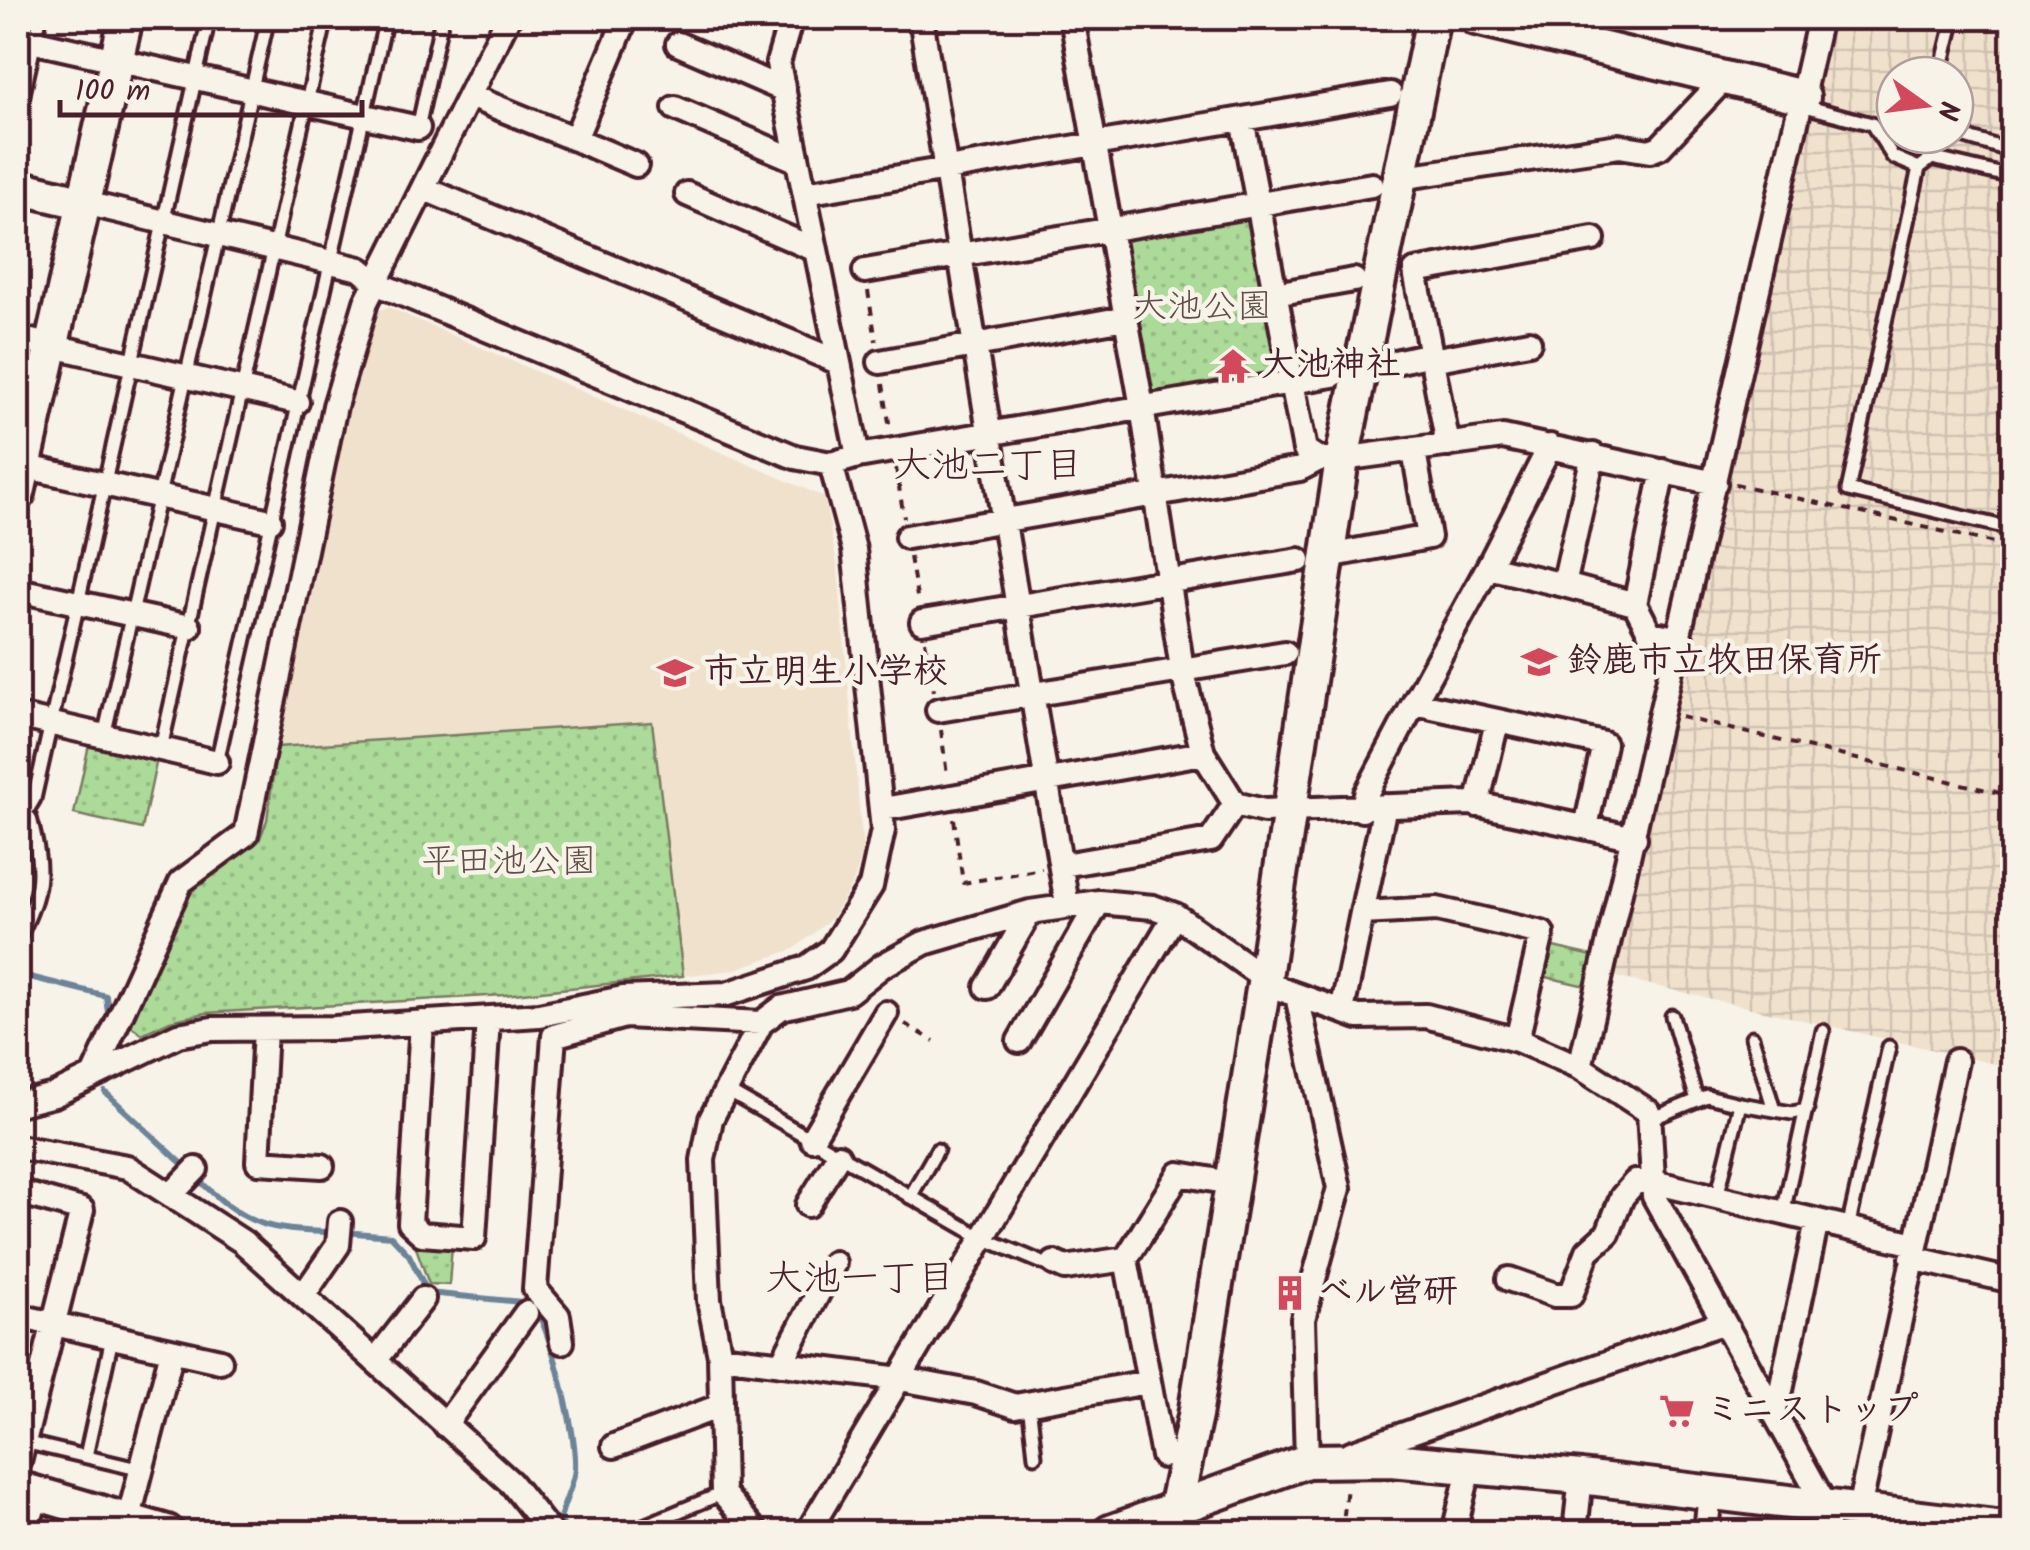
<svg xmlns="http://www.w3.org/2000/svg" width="2030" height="1550" font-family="Kalam,'Klee One',sans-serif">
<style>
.built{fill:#f0e1cd}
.industrial{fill:url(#industrial-grid);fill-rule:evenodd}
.grass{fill:url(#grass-dots);stroke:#7a7c62;stroke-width:2.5}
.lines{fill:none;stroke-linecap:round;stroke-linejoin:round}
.stream{stroke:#6c8499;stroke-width:6}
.lane-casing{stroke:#4a1f2b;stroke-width:19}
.street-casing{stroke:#4a1f2b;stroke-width:30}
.secondary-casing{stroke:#4a1f2b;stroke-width:40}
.path{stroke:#4a1f2b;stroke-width:4;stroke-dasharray:8 8;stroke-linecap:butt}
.lane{stroke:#f7f3e8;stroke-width:11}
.street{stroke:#f7f3e8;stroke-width:22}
.secondary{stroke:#f7f3e8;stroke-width:32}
.labels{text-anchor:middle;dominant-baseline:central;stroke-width:9;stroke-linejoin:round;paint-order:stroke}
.park-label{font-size:35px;fill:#624e46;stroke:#f7f3e8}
.poi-label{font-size:35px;font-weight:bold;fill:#4a1f2b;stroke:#f7f3e8;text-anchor:start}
.neighbourhood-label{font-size:38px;fill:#4a1f2b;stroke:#f7f3e8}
</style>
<defs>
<pattern id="industrial-grid" width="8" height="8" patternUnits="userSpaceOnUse" patternTransform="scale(2.5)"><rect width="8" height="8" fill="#f0e1cd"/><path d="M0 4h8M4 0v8" fill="none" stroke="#cfc1b0"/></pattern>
<pattern id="grass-dots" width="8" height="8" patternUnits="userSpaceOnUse" patternTransform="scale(2.5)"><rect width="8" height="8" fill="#abda99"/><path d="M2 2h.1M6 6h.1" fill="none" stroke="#95bb84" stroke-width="1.8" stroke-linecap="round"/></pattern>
</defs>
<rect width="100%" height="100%" fill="#f7f3e8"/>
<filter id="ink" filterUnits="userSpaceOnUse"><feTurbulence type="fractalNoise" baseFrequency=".01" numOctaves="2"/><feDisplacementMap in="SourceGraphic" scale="20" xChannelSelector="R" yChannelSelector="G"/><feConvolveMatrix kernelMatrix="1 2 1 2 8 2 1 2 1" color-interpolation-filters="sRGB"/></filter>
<g filter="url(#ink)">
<path class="built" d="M388,307L824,497L838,569L863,851L854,881L831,919L794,949L733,970L683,976L651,722L277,747L297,635L349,409L375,312Z"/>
<path class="industrial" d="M1831,18H2012V1068L1612,976ZM1895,75H1955V135H1895Z"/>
<path class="grass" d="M1255,215L1284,374L1148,400L1122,243L1128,235Z
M652,722L683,976L504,995L206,1013L170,1021L142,1034L131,1026L190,894L214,870L259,841L267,820L277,747Z
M90,740L158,754L142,829L74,814Z
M1549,946L1597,957L1590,987L1542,976Z
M414,1242L452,1245L449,1285L429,1284Z"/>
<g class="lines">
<path class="stream" d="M18,974L106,996L109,1021
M105,1092L188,1169
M197,1178C244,1225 267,1231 332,1232
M344,1232L391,1236L409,1255L428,1293L532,1303C551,1329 577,1434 575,1468C574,1486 563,1502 560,1520L567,1532"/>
<defs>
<path id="lane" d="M1940,75L1954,18
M1801,105L1872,124L1893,157L1919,168
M18,117L40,18
M418,128L442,18
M1955,134L2012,151
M1938,135L1932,158L1919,168L1848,490L2012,529
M1932,158L2012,177
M104,736L268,18
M161,748L326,18
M217,762L386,18
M18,939C43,891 44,871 30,818L25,814L34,799L209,18
M1672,1016L1697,1100
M1752,1037L1774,1110
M724,1089L981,1237L1050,1266L1054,1263
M1740,1104L1792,1113L1807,1110
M1651,1119L1707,1096L1740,1104L1717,1197
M910,1197L937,1150
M1783,1213L1823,1031
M1848,1228L1889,1047
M1029,1403L1035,1456
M24,1442L142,1470
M86,1456L112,1338
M629,1532L723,1493"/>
<path id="street" d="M921,18L1067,905
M1072,18L1142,407L1182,669L1203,753L1235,804L1264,811L1471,803L1635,838
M1820,18L1580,1067L1649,1112L1654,1196L1827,1508V1532
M18,38L418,128
M678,44L784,90
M472,97L575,139L626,18
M675,108L798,161
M1242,119L1305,450L1319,459H1342L1503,437L1715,483
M575,139L636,165
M1398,178L1619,146L1650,151L1660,147L1726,77
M425,189L838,362
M805,193L1390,94
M687,194L816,250
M85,203L360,269L378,284L795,457L831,464L858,456L778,63L791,18
M865,271L1372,185
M1275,294L1354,280
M18,338L297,402
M1432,360L1529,342
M1362,361L1386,364L1431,354
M880,362L1125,318
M1448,445L1415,271L1593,239
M1550,446L1488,567L1564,585
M1593,455L1564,585L1635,604
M858,456L1333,375
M18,465L270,521
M1663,471L1635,604L1650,633L1681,639
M907,537L1300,469L1319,459
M1328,556L1429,537L1414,451
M1488,567L1414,703L1604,744L1586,827
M18,590L189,627
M922,622L1299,560
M938,710L1285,653
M18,716L217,762
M1477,805L1497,722
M1385,806L1362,913L1437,909L1542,933L1517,1040L1580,1067
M883,809L1203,753
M1362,810L1366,794L1414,703
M1063,865L1211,840L1235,804
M987,987L1030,912
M1297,996L1339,1188L1303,1319L1307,1461
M624,1000L625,1016L761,1023
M1342,1011L1358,1017L1426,1016L1517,1040
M422,1022L410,1223L422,1234L474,1238L488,1019
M265,1029L258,1162L322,1166
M1019,1041L1099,902
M93,1076L181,882L246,834L335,406L366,302L508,18
M18,1104L54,1095L178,1035L212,1029L335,1028L539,1015L623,998L727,994L806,968L831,950L871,886L883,830L854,549L831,464
M812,1139L886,1013
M18,1147L127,1167L243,1242L511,1483L550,1532
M18,1192L82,1210L18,1466
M171,1195L196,1169
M808,1205L838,1156
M1912,1258L2012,1281
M1126,1259L1163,1456
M1054,1263L1065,1268L1126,1259L1179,1174L1231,1183
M1509,1279L1555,1295H1571L1588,1251L1608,1233L1622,1197L1635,1182H1653L1915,1244
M303,1296L338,1245L340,1222
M18,1316L220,1361
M562,1342L558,1316L535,1289L554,1036L625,1016
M720,1356L900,1379L976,1393L1015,1406L1148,1382
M375,1361L423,1299
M781,1364L834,1263
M1773,1412L1780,1395L1817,1221
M445,1425L526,1313
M614,1446L720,1406
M1351,1453L1721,1323
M1859,1509L1956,1061
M128,1521L172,1351
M25,1532L38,1494
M756,1532L723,1493L720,1356L709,1300L703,1160L711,1119L761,1023L781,1008L849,992L882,966L924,943L1030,912L1099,902L1153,907L1175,915L1280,989L1342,1011L1362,913
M808,1532L1175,915
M1454,1532L1470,1466
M1575,1532L1581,1477
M1706,1532L1710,1493"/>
<path id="secondary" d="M1476,18L1803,97
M18,187L85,203
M18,493L126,18
M18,1488L167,1532
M1110,1532L1307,1461L1391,1460L1581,1477L2012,1529
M1170,1532L1195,1416L1265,977L1342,459L1433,18"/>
</defs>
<use href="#lane" class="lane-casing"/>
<use href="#street" class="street-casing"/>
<use href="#secondary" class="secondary-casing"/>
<path class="path" d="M868,291L876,341
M883,384L890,429
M896,468L904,518
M1735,484L1994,543
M910,557L918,602
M925,641L934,691
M1681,717L2012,796
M941,730L947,775
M954,819L963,883L1042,869
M2001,982L2012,985
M905,1024L934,1041
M1342,1532L1347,1487"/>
<use href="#lane" class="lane"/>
<use href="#street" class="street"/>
<use href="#secondary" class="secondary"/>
</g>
</g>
<defs>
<symbol id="temple-bare" viewBox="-9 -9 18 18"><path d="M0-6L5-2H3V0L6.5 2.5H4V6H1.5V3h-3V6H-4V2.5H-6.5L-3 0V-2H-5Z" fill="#d1495b" stroke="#f7f3e8" stroke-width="2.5" paint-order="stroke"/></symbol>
<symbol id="school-bare" viewBox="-9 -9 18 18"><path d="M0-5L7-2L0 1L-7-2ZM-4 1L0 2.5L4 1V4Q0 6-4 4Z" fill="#d1495b" stroke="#f7f3e8" stroke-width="2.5" paint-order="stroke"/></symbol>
<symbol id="building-bare" viewBox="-9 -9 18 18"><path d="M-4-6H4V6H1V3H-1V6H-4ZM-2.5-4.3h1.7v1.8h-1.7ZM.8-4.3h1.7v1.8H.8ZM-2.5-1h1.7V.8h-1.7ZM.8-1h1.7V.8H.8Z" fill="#d1495b" stroke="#f7f3e8" stroke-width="2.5" paint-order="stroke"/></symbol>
<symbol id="supermarket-bare" viewBox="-9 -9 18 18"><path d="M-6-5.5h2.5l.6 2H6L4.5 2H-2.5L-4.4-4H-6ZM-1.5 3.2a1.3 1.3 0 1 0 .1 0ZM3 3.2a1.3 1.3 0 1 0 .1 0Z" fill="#d1495b" stroke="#f7f3e8" stroke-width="2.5" paint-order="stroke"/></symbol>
</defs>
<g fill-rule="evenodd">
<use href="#temple-bare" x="1208" y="341" width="50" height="50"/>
<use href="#school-bare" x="1514" y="637" width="50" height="50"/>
<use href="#school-bare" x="650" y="648" width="50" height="50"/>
<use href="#building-bare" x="1265" y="1268" width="50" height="50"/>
<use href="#supermarket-bare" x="1652" y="1386" width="50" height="50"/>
</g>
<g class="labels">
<g class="park-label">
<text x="1202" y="308">大池公園</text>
<text x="509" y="863">平田池公園</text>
</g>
<g class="poi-label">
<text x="1261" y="366">大池神社</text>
<text x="1567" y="662">鈴鹿市立牧田保育所</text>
<text x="703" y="673">市立明生小学校</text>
<text x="1318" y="1293">べル営研</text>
<text x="1705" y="1411">ミニストップ</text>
</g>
<g class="neighbourhood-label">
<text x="988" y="467">大池二丁目</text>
<text x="860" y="1280">大池一丁目</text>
</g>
</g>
<rect width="2030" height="1550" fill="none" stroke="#f7f3e8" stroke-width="60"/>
<rect x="30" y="30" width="1970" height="1490" fill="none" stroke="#4a1f2b" stroke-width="4" filter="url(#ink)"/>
<g transform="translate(1925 105) rotate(104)"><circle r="48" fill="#f7f3e8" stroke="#b29e9c" stroke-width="2.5"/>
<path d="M0-8L18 38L0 25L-18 38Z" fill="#d1495b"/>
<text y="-15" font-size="28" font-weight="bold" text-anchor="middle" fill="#4a1f2b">N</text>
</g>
<path d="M60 100v15h302v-15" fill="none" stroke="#4a1f2b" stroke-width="5"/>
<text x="75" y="100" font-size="30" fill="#4a1f2b" stroke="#f7f3e8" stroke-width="8" paint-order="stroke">100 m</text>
</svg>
